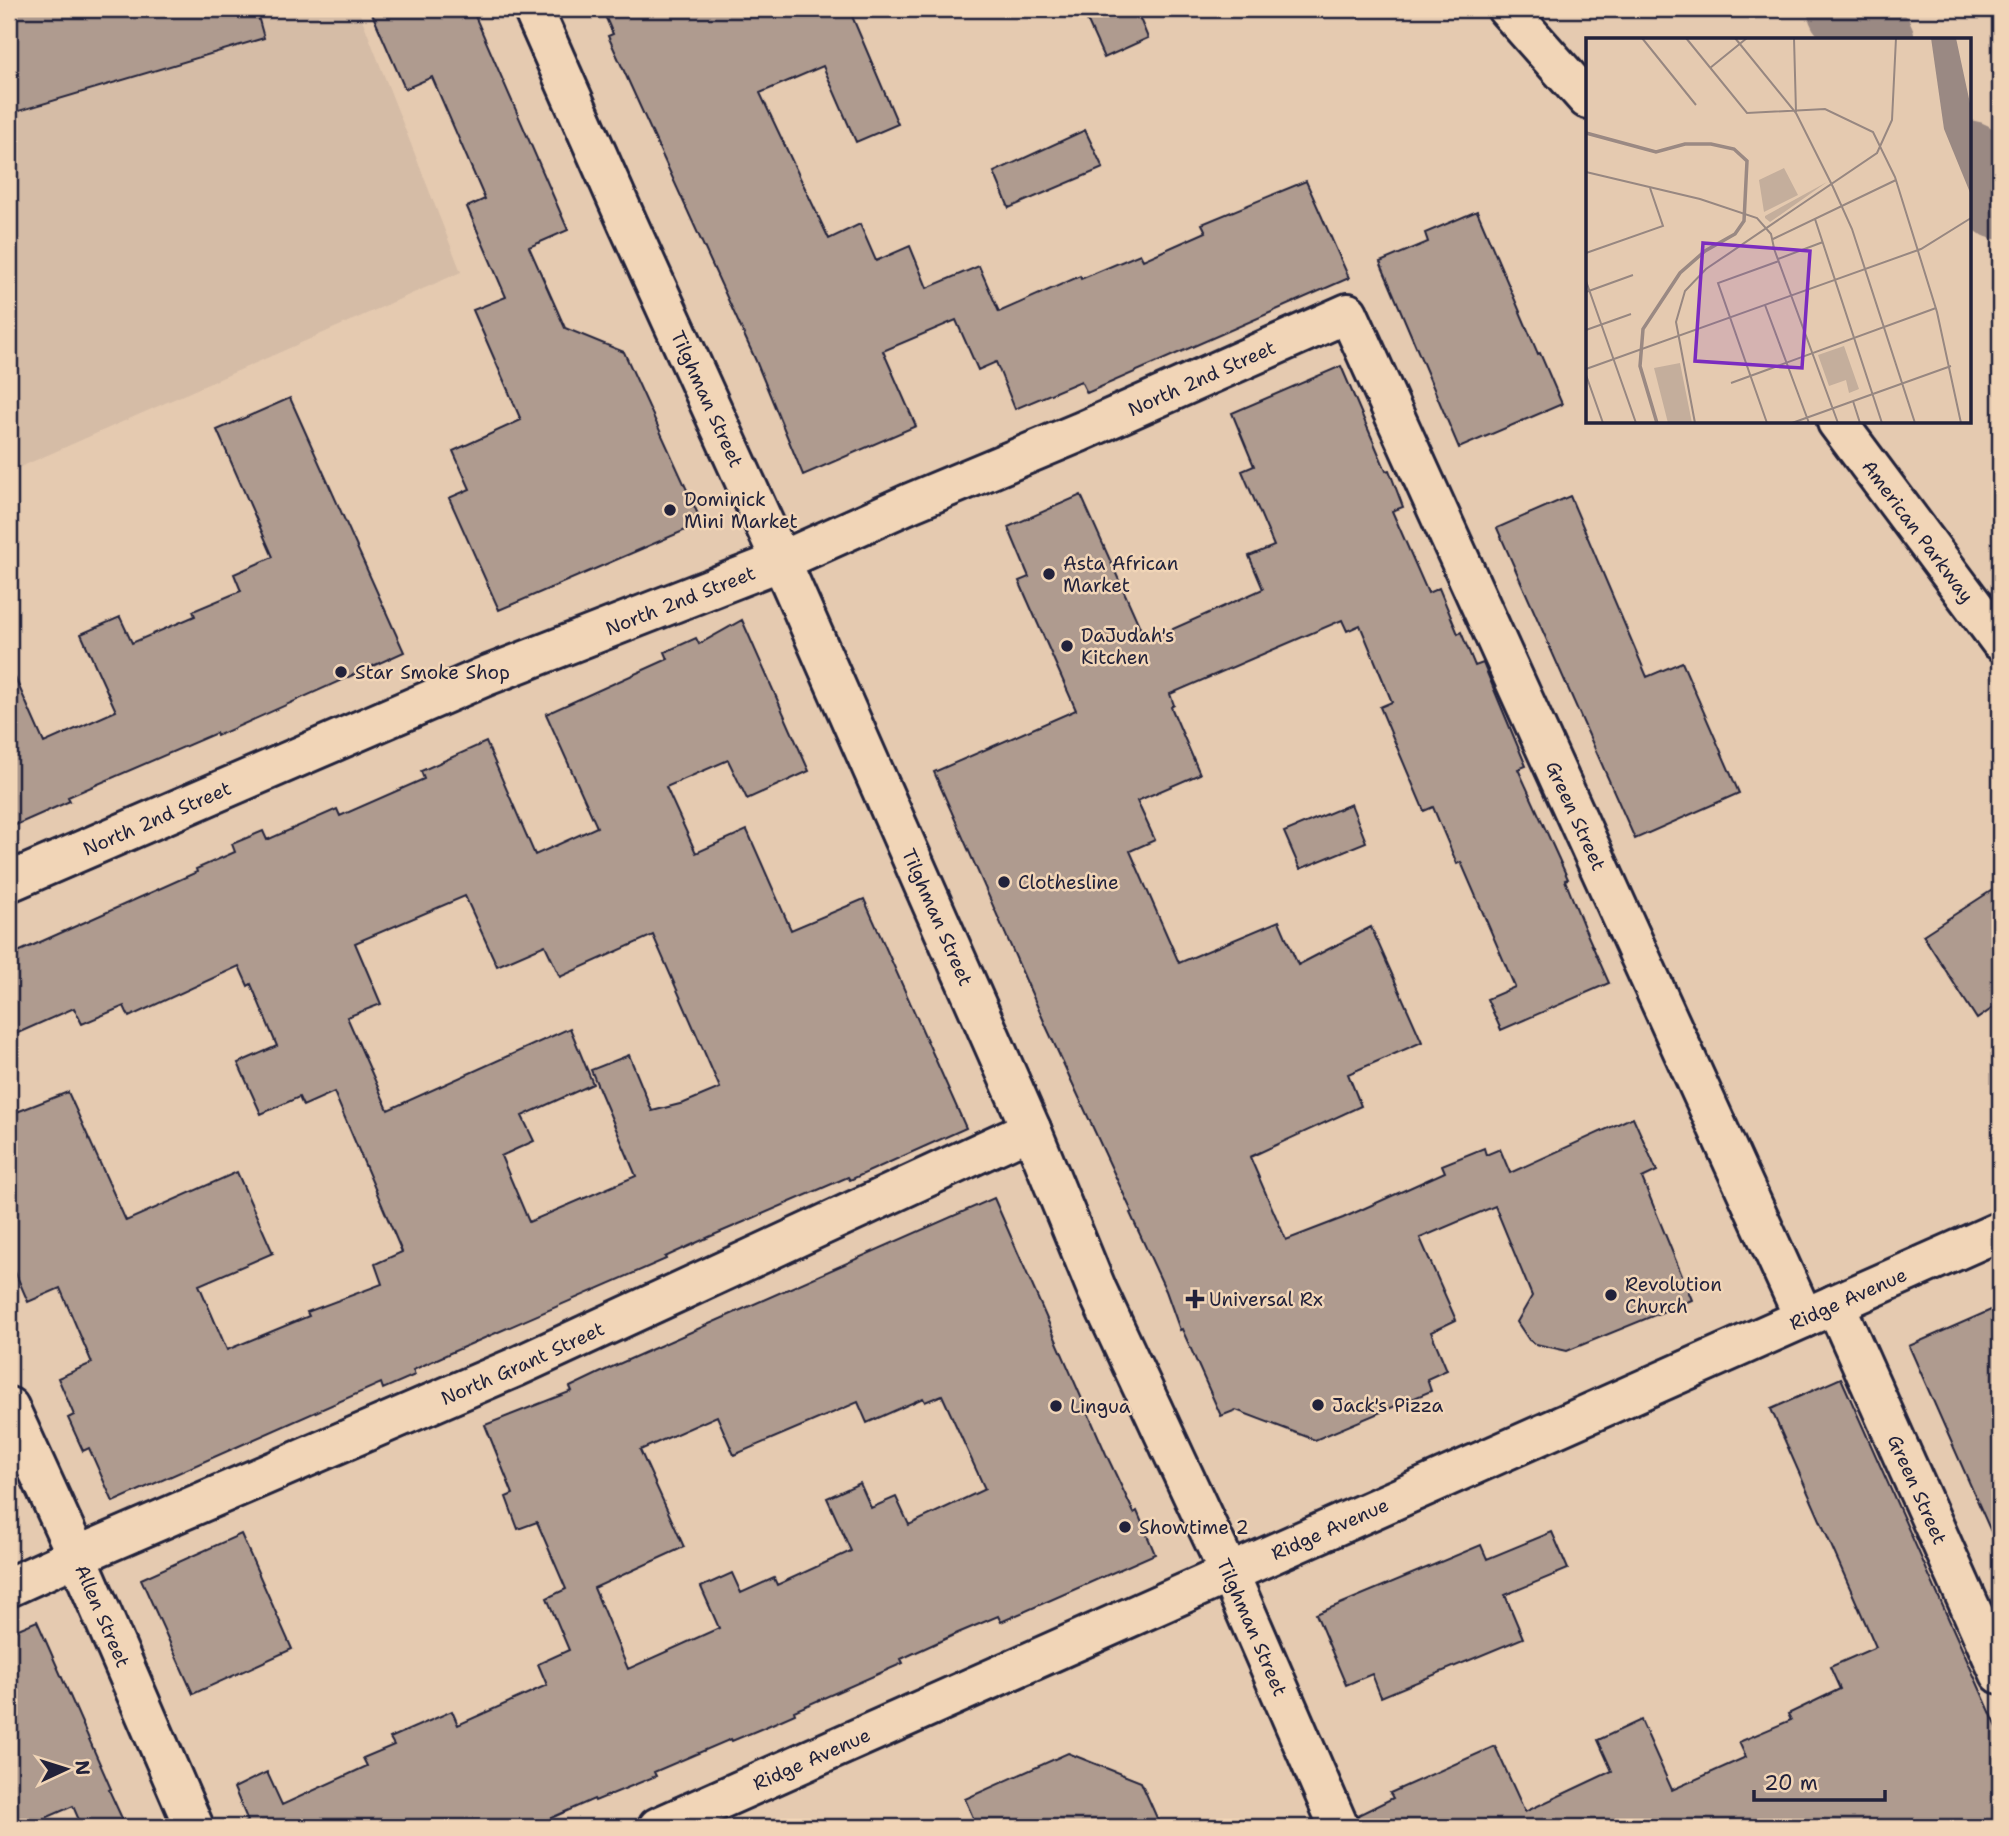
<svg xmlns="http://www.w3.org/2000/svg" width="2009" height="1836" font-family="'Shantell Sans',sans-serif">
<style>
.built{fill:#d5bca6}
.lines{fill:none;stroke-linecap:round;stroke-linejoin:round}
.river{stroke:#9a8983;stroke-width:79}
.building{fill:#af9b8f;stroke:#22223b;stroke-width:2;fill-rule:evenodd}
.minor-casing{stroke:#22223b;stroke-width:44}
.major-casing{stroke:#22223b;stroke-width:44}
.minor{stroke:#f1d5b7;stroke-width:38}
.major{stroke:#f1d5b7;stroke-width:38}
.poi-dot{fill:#22223b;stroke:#f1d5b7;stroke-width:2.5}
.labels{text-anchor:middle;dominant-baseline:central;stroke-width:5;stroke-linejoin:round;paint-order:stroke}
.street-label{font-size:19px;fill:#22223b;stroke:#f1d5b7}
.poi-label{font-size:19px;fill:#22223b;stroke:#f1d5b7;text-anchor:start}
.inset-river{fill:none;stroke:#9a8983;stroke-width:3.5}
.inset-road{fill:none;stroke:#978781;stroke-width:2}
.view{fill:#7b2cbf;fill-opacity:0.15;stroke:#7b2cbf;stroke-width:3.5}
.inset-edge{fill:none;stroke:#22223b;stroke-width:3.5}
</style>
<rect width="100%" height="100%" fill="#e5cab0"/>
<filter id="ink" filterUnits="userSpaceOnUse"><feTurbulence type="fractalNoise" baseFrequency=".0143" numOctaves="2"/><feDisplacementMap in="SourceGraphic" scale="14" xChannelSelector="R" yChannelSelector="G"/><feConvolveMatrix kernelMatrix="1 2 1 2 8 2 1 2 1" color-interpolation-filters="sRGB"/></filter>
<g filter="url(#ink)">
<path class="built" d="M9,9H358L461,272L9,472Z"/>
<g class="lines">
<path class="river" d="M1847,9L1875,40
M1969,160L2000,200"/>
</g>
<path class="building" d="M9,9H256L264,38L9,114Z
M370,9H472L568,230L529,247L565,328L624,352L702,523L499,610L449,498L470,489L453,451L521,420L473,310L506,297L467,207L485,199L432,77L405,89Z
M602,9H849L898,124L856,142L823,66L760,93L829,239L860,224L876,261L910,246L927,288L979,266L999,312L1080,276L1081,279L1140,254L1143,260L1206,232L1202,224L1306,181L1349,278L1087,393L1081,381L1015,409L996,362L978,370L956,320L883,351L916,426L803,475L756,361L608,36L613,34Z
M1082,9H1136L1148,38L1104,58Z
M1085,130L1103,168L1009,208L994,172Z
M1477,211L1538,354L1540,353L1562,404L1459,448L1380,262L1428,242L1425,233Z
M1341,366L1386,471L1389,470L1403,507L1392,511L1428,593L1439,588L1458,634L1461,632L1475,666L1483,663L1526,766L1518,769L1568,879L1565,880L1584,927L1609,983L1501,1030L1487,999L1515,987L1461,862L1457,864L1433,807L1424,811L1380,707L1392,702L1360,625L1347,631L1342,620L1170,694L1174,705L1171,707L1200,774L1137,801L1155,840L1130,851L1179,963L1279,921L1298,965L1371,927L1422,1042L1348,1074L1361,1106L1250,1157L1286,1240L1343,1218L1445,1172L1442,1165L1484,1148L1486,1155L1500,1149L1510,1173L1633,1117L1657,1171L1642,1178L1692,1300L1567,1351L1536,1344L1529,1340L1517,1322L1532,1296L1495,1206L1420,1238L1456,1320L1431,1332L1447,1370L1427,1379L1431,1391L1315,1440L1236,1410L1221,1416L1182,1329L1180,1330L1166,1291L1130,1213L1132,1212L1046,1026L934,772L1076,710L1019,581L1029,577L1008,527L1081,495L1146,641L1263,589L1249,556L1274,546L1242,471L1254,466L1232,413Z
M290,398L404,652L217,736L216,733L68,797L70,801L9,828V664L44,743L116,711L81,634L120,617L132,643L195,616L193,611L241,591L234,574L273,557L217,430Z
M1570,496L1647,677L1682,662L1739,793L1635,839L1497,528Z
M742,620L809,771L747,799L728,760L666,787L696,853L747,830L791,930L864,899L966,1128L850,1180L848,1177L709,1237L665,1257L666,1259L450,1353L413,1370L415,1375L383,1389L381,1383L113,1502L89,1448L83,1451L68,1418L74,1415L58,1378L92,1363L60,1288L28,1302L9,1258V1115L68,1092L126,1221L237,1172L273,1253L199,1285L227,1350L309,1316L307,1312L382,1284L375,1264L402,1252L334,1092L303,1106L299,1097L261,1114L238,1063L277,1046L251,984L248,986L239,966L129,1017L124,1006L82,1024L74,1008L9,1037V956L197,872L196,869L235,852L232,844L263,831L267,840L337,809L340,816L424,779L421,771L486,742L535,855L597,827L546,714L668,659L665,652L696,638L699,644ZM465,896L497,966L545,945L560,977L653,935L720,1088L684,1103L652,1111L629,1055L591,1070L636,1176L529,1222L501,1156L534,1141L522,1116L593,1084L570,1028L388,1110L347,1017L381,1004L355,943Z
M1351,804L1366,842L1300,869L1284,832Z
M2000,885V1003L1977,1019L1923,935Z
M994,1198L1106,1454L1134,1513L1137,1511L1155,1554L1001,1622L998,1616L958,1633L901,1659L903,1663L794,1711L795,1714L763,1728L732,1741L731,1739L654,1772L656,1776L595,1801L594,1799L531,1827H234L248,1821L234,1788L267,1772L282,1805L367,1766L363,1758L394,1745L390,1738L452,1711L458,1725L547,1685L538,1664L569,1650L547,1598L566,1589L537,1522L518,1529L506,1497L513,1494L485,1425L572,1391L570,1387L612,1367ZM942,1395L985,1489L909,1525L896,1497L871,1508L860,1483L827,1498L851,1551L777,1585L774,1578L741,1593L732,1573L701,1587L719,1628L628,1669L594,1588L684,1547L640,1450L717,1416L734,1455L858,1402L867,1423L923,1398L925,1402Z
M2000,1306V1552L1909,1346Z
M1841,1378L2000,1734V1827H1360L1358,1815L1393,1798L1390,1793L1495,1746L1525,1812L1612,1771L1598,1740L1641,1720L1672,1790L1746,1757L1739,1742L1791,1720L1788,1714L1840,1689L1830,1667L1876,1647L1771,1409Z
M1552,1532L1568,1569L1505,1595L1523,1638L1381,1697L1372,1674L1346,1685L1316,1614L1481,1545L1487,1559Z
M241,1534L292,1649L193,1694L141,1579Z
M37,1621L111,1789L109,1790L126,1827H82L73,1806L25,1827H9V1633Z
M1068,1753L1141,1782L1161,1827H977L965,1799Z"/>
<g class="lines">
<defs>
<g id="minor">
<path id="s1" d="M9,882L486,676L781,561L910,503L1080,432L1348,313L1804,1318"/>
<path id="s2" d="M1835,1304L2000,1674"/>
<path id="s3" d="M9,1407L77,1556L194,1827"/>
<path id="s4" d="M9,1587L77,1556L516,1367L1031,1129"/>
<path id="s5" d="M658,1827L2000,1231"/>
</g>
<g id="major">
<path id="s6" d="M533,9L628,224L781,561L1031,1129L1097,1290L1229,1573L1339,1827"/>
<path d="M1507,9L1587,99"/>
<path id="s7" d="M1837,422L2000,641"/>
</g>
</defs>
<use href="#minor" class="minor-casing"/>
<use href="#major" class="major-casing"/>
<use href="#minor" class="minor"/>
<use href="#major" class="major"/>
</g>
</g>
<g class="poi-dot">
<circle cx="670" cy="510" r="7"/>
<circle cx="1049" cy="574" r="7"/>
<circle cx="1067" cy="646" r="7"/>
<circle cx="341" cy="672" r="7"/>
<circle cx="1004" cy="882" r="7"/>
<circle cx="1611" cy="1295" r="7"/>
<path d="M1191.5 1288.5h7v7h7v7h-7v7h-7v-7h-7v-7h7z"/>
<circle cx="1318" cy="1405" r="7"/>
<circle cx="1056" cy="1406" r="7"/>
<circle cx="1125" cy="1527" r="7"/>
</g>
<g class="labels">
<g class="street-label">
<text stroke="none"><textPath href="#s1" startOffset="1295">North 2nd Street</textPath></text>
<text stroke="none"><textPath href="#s6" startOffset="427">Tilghman Street</textPath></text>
<text stroke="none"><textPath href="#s7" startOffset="136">American Parkway</textPath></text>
<text stroke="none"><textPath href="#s1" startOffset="728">North 2nd Street</textPath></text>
<text stroke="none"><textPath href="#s1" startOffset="2007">Green Street</textPath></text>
<text stroke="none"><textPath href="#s1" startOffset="161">North 2nd Street</textPath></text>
<text stroke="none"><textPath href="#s6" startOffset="994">Tilghman Street</textPath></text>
<text stroke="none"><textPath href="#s5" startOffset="1302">Ridge Avenue</textPath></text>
<text stroke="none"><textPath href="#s4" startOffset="560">North Grant Street</textPath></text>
<text stroke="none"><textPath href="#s2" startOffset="203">Green Street</textPath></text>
<text stroke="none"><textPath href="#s5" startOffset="735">Ridge Avenue</textPath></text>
<text stroke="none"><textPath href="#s3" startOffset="229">Allen Street</textPath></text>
<text stroke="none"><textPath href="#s6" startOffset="1771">Tilghman Street</textPath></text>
<text stroke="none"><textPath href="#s5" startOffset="168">Ridge Avenue</textPath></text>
</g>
<g class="poi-label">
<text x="684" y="499">Dominick<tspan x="684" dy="22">Mini Market</tspan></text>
<text x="1063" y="563">Asta African<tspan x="1063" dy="22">Market</tspan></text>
<text x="1081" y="635">DaJudah's<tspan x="1081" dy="22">Kitchen</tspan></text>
<text x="355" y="672">Star Smoke Shop</text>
<text x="1018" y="882">Clothesline</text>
<text x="1625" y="1284">Revolution<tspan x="1625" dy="22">Church</tspan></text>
<text x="1209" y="1299">Universal Rx</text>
<text x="1332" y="1405">Jack's Pizza</text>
<text x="1070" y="1406">Lingua</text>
<text x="1139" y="1527">Showtime 2</text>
</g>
</g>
<g transform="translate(1586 38)">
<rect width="385" height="385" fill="#e5cab0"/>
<path d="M198,130L212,157L178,174L173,142ZM241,144L184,184L179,180V178ZM258,308L273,351L263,355L260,342L243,348L232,317ZM94,325L106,385H82L68,330Z" fill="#c4ae9c"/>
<path d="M345,0H370L385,70V157L358,91Z" fill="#9a8983"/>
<path class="inset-river" d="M0,95L70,114L99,106H125L148,111L161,123L158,183L149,196L119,213L94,235L57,291L54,328L71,385"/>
<path class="inset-road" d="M56,0L110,67M100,0L161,75L239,71L287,94L309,139L351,274L375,385M149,0L210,75L247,149M208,0L210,74M124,30L161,0M0,134L114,161L171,180L185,196L188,210M247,149L266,191L329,385M229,181L296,385M187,201L310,142M187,208L252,385M0,215L77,188L64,150M192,221L237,204M0,243L50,385M0,254L47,237M179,267L223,385M0,292L45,276M0,331L335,211L385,180M0,337L17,385M145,345L350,270M267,363L274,385M109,385L90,284L99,253L120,231L291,115L306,82L310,0M181,385L132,245L193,223M206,385L365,328"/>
<path class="view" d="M117,205L224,213L216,330L109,323Z"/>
<rect width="385" height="385" class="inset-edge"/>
</g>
<rect width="2009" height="1836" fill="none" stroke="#f1d5b7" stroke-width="35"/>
<rect x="18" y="18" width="1974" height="1801" fill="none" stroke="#22223b" stroke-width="2.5" filter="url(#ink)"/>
<g transform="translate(66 1769) rotate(86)" stroke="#f1d5b7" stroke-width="5" paint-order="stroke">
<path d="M0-5L12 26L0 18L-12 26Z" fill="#22223b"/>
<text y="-10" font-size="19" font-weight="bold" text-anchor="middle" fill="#22223b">N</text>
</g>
<path d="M1754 1790v10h131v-10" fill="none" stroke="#22223b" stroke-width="3.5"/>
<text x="1764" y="1790" font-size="21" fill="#22223b" stroke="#f1d5b7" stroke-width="5" paint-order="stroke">20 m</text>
</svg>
